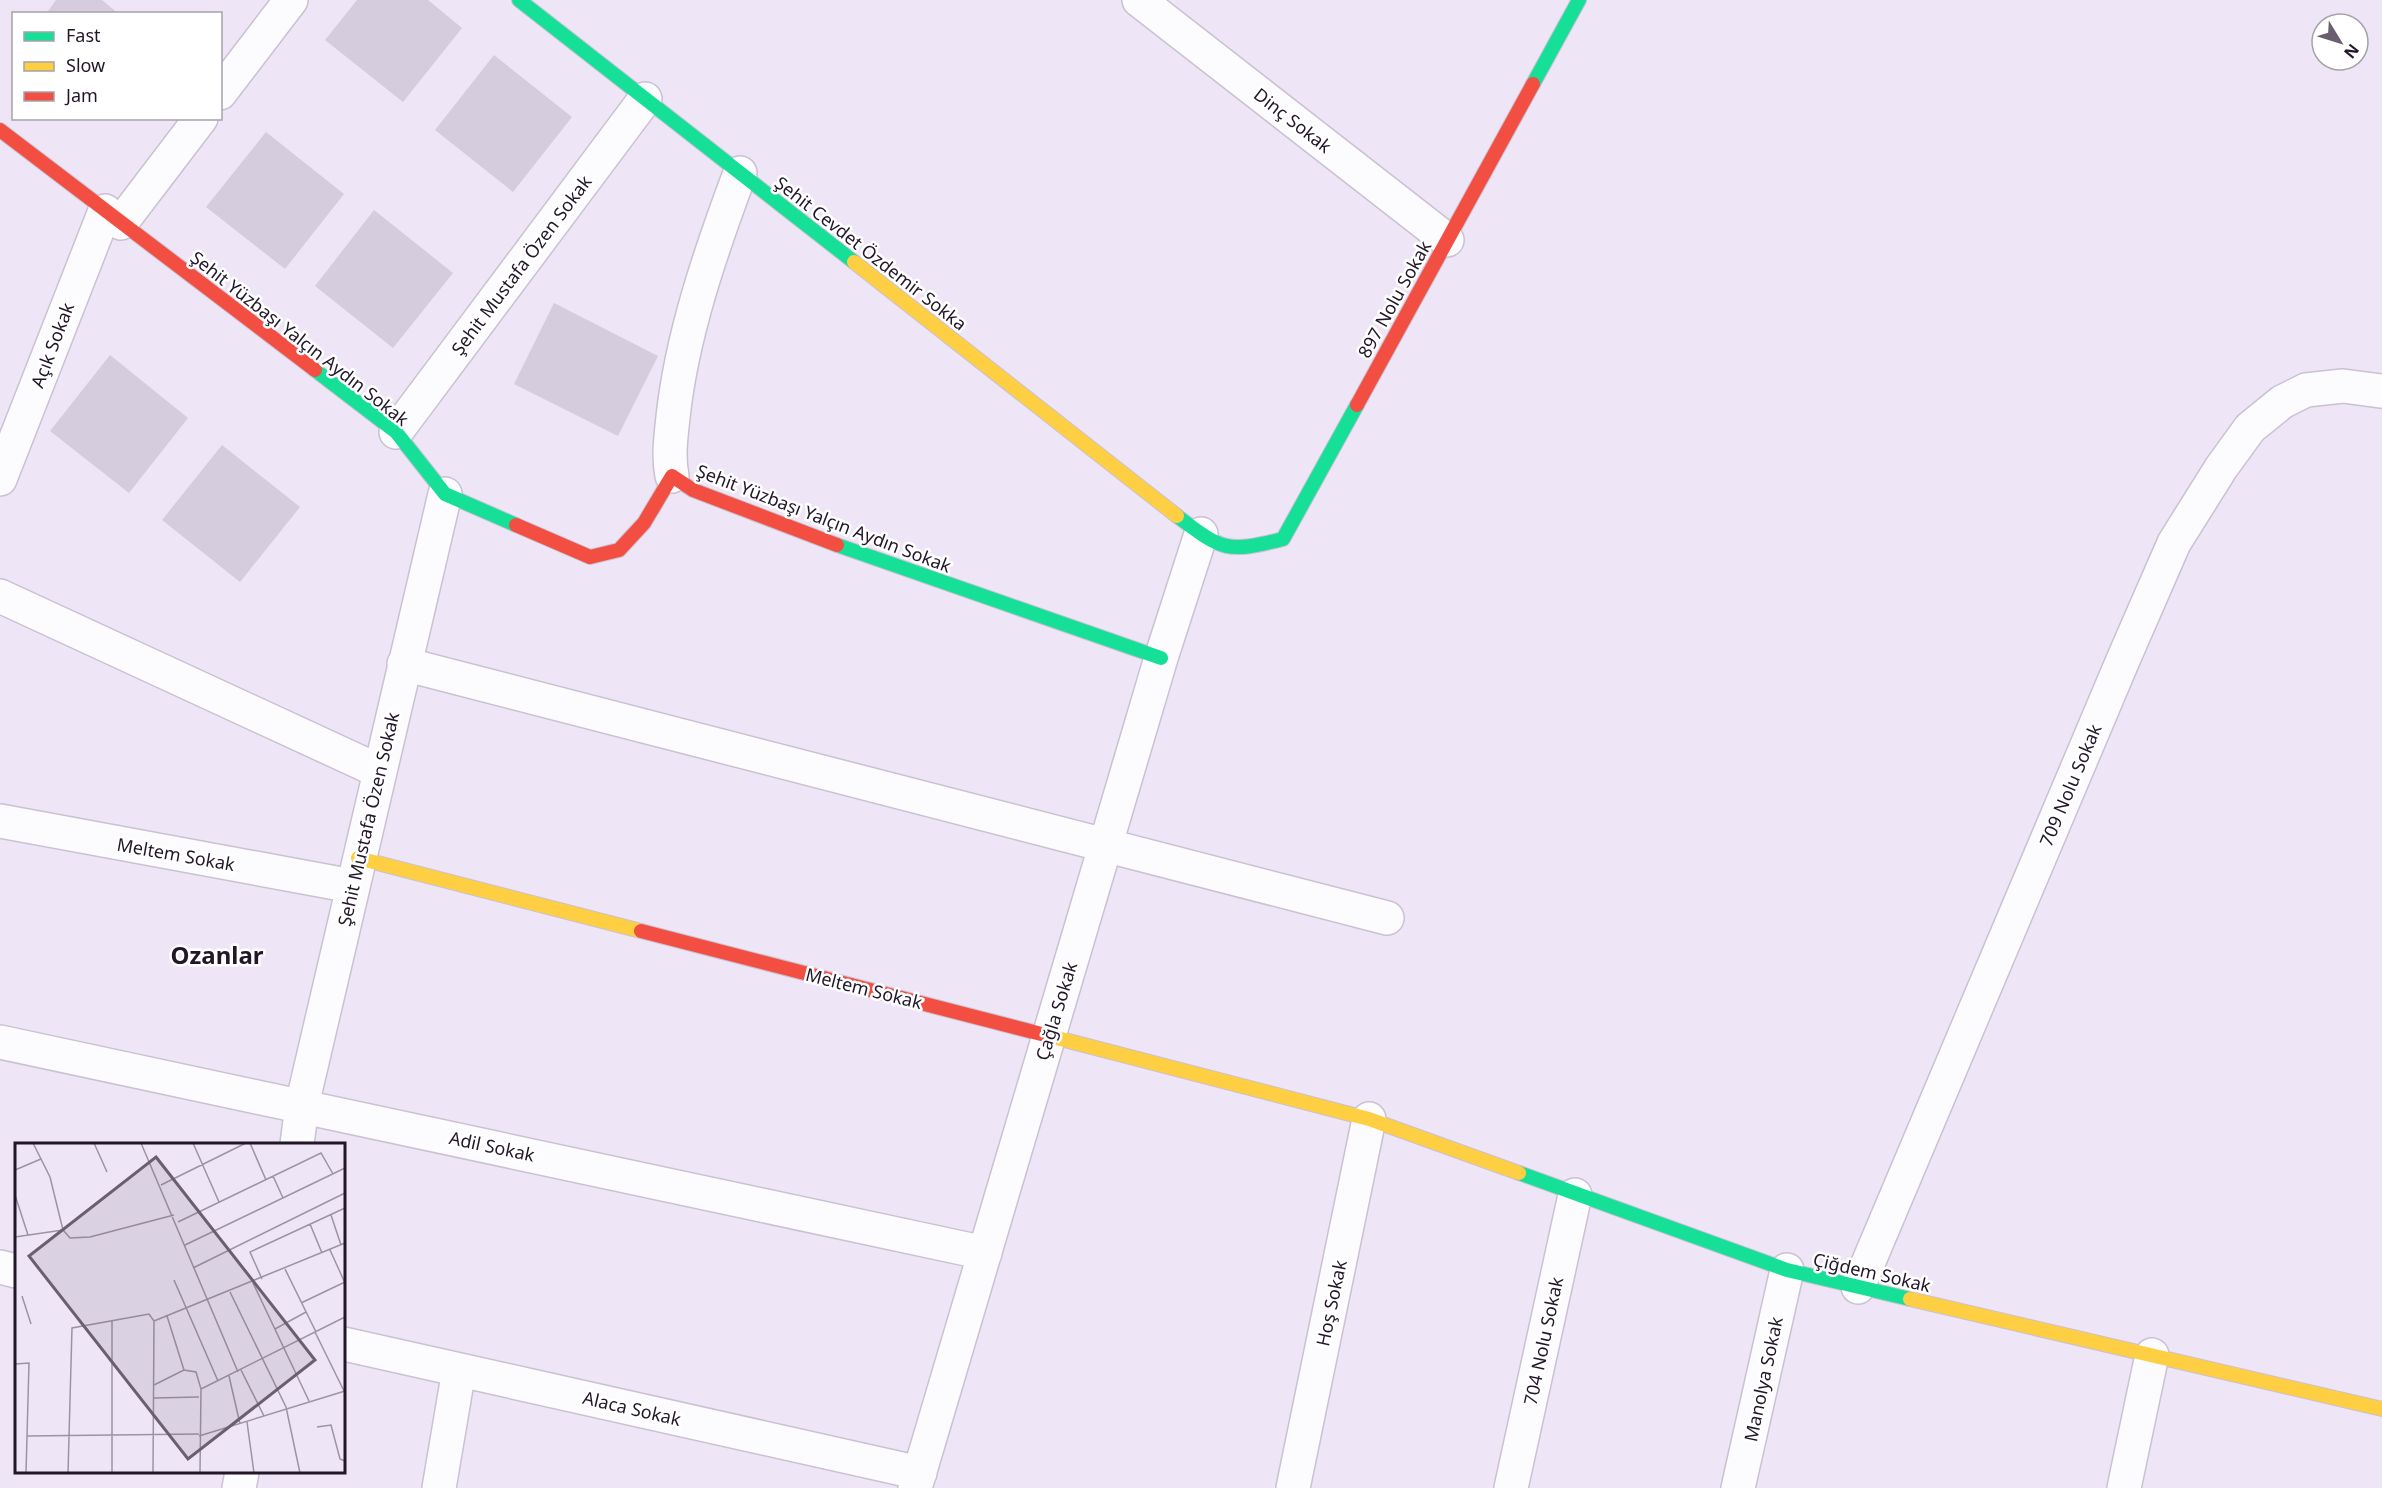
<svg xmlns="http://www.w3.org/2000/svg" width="2382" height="1488" font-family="'Noto Sans',sans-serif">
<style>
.building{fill:#d5ccdd}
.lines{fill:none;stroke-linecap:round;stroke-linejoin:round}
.street-casing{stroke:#cac1d1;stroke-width:36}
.fast-casing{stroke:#cac1d1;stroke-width:16}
.slow-casing{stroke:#cac1d1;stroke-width:16}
.jam-casing{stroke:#cac1d1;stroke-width:16}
.street{stroke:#fcfbfe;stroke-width:33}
.fast{stroke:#16e098;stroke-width:14}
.slow{stroke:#ffcf43;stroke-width:14}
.jam{stroke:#f24e42;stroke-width:14}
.labels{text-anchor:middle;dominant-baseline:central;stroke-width:5;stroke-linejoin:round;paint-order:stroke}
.street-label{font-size:18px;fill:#211728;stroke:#fff}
.district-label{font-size:24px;font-weight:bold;fill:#211728;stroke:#fff}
.inset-road{fill:none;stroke:#9c93a4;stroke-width:1.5}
.view{fill:#695f70;fill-opacity:0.15;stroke:#695f70;stroke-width:3}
.inset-edge{fill:none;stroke:#211728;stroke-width:3}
</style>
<rect width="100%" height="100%" fill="#eee5f6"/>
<path class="building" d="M56,0H102L119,14H46Z
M357,0H428L462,28L403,102L325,40Z
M494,55L572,117L513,192L435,130Z
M266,132L344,194L285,269L206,207Z
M374,210L453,273L393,348L315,286Z
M554,303L658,356L618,436L514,384Z
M110,355L188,418L129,493L50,431Z
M222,445L300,507L240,582L162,520Z"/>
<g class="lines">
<defs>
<path id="street" d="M1139,0L1447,240
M220,93L291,0
M121,223L201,118
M396,432L645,99
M672,476C668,455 671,437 673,417C682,334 711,251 740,173
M0,479L105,211
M0,596L379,771
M404,664L1387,918
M0,821L352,886
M0,1042L985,1253
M297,1144L302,1105L445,494
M0,1267L16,1271
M1858,1287L2123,660L2174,543L2221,468L2250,428L2282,402L2306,390L2343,386L2380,391
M344,1344L920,1473
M239,1488L242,1472
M439,1488L459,1370
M915,1488L1161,658L1201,534
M1293,1488L1369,1119
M1511,1488L1575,1195
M1738,1488L1787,1270
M2124,1488L2152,1355"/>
<path id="fast" d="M519,0L854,262
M1533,84L1579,0
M315,370L396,432L445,494L516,525
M1177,516C1223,551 1227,553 1283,539L1357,405
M837,545L1161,658
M1519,1173L1787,1270L1910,1299"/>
<path id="slow" d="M854,262L1177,516
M358,858L641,931
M1053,1037L1369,1119L1519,1173
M1910,1299L2382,1409"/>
<path id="jam" d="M0,130L315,370
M1357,405L1533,84
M516,525L590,557L619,550L644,523L672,476L693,490L837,545
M641,931L1053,1037"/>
</defs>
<use href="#street" class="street-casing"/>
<use href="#fast" class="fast-casing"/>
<use href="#slow" class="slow-casing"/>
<use href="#jam" class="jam-casing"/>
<use href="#street" class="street"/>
<use href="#fast" class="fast"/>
<use href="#slow" class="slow"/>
<use href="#jam" class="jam"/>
</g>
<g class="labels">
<g class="street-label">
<text transform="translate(1293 120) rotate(38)">Dinç Sokak</text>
<text transform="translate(871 253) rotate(38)">Şehit Cevdet Özdemir Sokka</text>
<text transform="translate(521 265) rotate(-53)">Şehit Mustafa Özen Sokak</text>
<text transform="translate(1394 299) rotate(-61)">897 Nolu Sokak</text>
<text transform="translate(300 338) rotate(38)">Şehit Yüzbaşı Yalçın Aydın Sokak</text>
<text transform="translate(52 345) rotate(-69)">Açık Sokak</text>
<text transform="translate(824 518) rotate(21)">Şehit Yüzbaşı Yalçın Aydın Sokak</text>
<text transform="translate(2070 785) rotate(-67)">709 Nolu Sokak</text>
<text transform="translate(368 819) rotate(-77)">Şehit Mustafa Özen Sokak</text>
<text transform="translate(176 854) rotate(10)">Meltem Sokak</text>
<text transform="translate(864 988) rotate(14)">Meltem Sokak</text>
<text transform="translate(1056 1011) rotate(-73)">Çağla Sokak</text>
<text transform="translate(492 1146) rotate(12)">Adil Sokak</text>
<text transform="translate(1872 1272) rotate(13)">Çiğdem Sokak</text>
<text transform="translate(1331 1303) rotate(-78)">Hoş Sokak</text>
<text transform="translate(1543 1341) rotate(-78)">704 Nolu Sokak</text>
<text transform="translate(1763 1379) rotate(-78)">Manolya Sokak</text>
<text transform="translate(632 1408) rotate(13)">Alaca Sokak</text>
</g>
<g class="district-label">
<text x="217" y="954">Ozanlar</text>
</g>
</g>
<g transform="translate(15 1143)">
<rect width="330" height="330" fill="#eee5f6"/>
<path class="inset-road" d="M18,0L35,34L48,87M79,0L92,29M126,0L223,229M178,0L204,59M235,0L251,37M0,27L26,16M258,33L268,55M146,42L231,0M0,52L13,92M316,72L326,102M163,79L306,10L318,31M295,81L307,110M48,87L55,95L75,94L159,72M0,94L48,87M170,102L330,25M315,107L330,140M178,125L330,50M270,126L301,189M247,136L235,109L330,65M159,137L203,238M238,140L294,258M215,149L271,264L285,330M7,153L16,181M286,160L330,139M152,173L169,227L181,229L186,246L185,330M97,177V330M139,178L330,100M260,186L291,169M300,189L329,248M0,221L14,220L11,330M226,227L249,273M214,233L225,281M139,242L169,227M186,246L330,174M139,255L184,254M232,279L239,330M302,284L316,282L325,316L330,318M12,293L184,291M184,293L330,248M53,330L57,185L134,171L139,178M138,330L139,178"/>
<path class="view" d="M141,14L300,217L173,316L14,113Z"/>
<rect width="330" height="330" class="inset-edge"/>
</g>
<rect x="12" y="12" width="210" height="108" fill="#ffffff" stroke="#a6a2a9" stroke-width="1.5"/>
<rect x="24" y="32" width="30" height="9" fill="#16e098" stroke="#a6a2a9" stroke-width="1.5"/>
<text x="66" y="42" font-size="18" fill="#211728">Fast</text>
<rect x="24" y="62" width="30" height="9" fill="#ffcf43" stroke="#a6a2a9" stroke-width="1.5"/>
<text x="66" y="72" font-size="18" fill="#211728">Slow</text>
<rect x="24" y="92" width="30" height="9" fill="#f24e42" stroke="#a6a2a9" stroke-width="1.5"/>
<text x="66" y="102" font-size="18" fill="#211728">Jam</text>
<g transform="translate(2340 42) rotate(128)"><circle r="28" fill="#ffffff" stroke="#a6a2a9" stroke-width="1.5"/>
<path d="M0-4.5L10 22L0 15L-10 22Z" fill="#695f70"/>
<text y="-9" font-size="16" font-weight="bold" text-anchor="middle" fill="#211728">N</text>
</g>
</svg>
